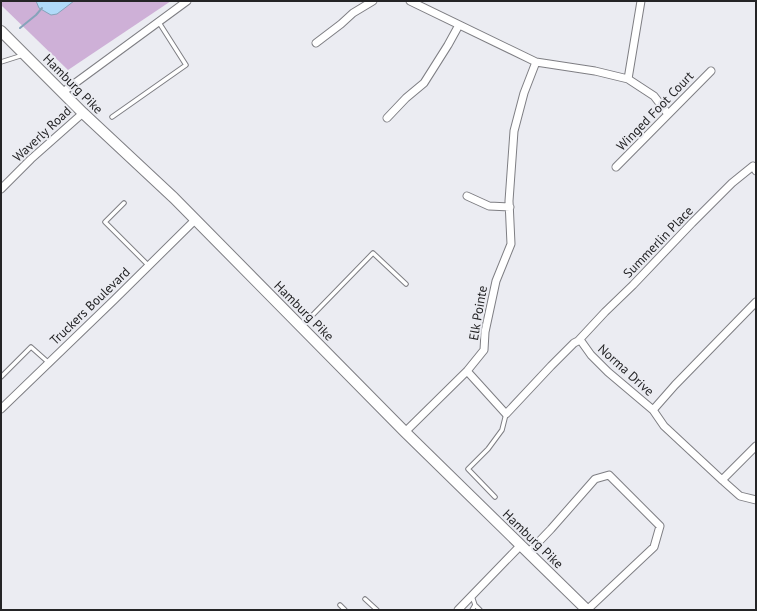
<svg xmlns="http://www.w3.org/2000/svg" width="757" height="611" font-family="'PT Sans',sans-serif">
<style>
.green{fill:#ceb0d7}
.water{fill:#b0daf9;stroke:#86a3ba}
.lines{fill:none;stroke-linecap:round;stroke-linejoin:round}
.stream{stroke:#86a3ba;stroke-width:2}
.lane-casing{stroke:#7e7e83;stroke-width:5.5}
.street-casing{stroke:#7e7e83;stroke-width:9}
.primary-casing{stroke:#7e7e83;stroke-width:12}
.lane{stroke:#fff;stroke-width:3.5}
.street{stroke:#fff;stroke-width:7}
.primary{stroke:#fff;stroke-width:10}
.labels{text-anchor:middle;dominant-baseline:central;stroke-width:4;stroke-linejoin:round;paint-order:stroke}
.street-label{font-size:13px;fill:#242426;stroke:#ebecf2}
</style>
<rect width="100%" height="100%" fill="#ebecf2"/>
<path class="green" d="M1,1H171L68,70L1,5Z"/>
<path class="water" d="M36,1H74L57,14L51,15L39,8Z"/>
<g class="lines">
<path class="stream" d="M20,28L36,15L42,8"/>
<defs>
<path id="lane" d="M1,62L23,55
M112,117L186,65L158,21
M124,203L105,222L149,266
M302,326L373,253L406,284
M1,377L31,347L49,363
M495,497L468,469L488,449L502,430L506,414
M365,599L377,610
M340,605L345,610
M475,605L480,610
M472,610L475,605L472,596"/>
<path id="street" d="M410,1L536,62L595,71L628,79L654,96L668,114
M316,43L341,24L353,13L373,1
M628,79L641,1
M63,92L187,1
M387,118L406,98L424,83L448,45L459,25
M616,167L711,71
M1,189L31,159L83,113
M467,196L489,206L510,207
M578,341H581L591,355L608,372L653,410L664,426L722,480L740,496L756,500
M467,371L506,414L551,366L574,343L578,341L605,312L633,285L692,223L732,183L753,166L756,171
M1,409L114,300L195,220
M653,410L675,385L756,302
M405,432L467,371L484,350L485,332L496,281L511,244L509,201L514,131L524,93L536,62
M722,480L756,446
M528,553L551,529L595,479L609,475L660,526L654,547L587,610
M458,610L520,546"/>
<path id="primary" d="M1,31L83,113L174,198L405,432L587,610"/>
</defs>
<use href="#lane" class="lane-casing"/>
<use href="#street" class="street-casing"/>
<use href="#primary" class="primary-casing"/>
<use href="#lane" class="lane"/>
<use href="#street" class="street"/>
<use href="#primary" class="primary"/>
</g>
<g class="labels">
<g class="street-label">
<text transform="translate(73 84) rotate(45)">Hamburg Pike</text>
<text transform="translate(655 111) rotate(-46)">Winged Foot Court</text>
<text transform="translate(42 134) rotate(-43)">Waverly Road</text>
<text transform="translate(658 242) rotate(-46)">Summerlin Place</text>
<text transform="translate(90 306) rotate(-44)">Truckers Boulevard</text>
<text transform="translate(304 311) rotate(45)">Hamburg Pike</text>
<text transform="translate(478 313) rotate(-80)">Elk Pointe</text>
<text transform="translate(626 370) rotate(42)">Norma Drive</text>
<text transform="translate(533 539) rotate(44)">Hamburg Pike</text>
</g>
</g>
<rect width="757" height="611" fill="none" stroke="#242426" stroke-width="4"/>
</svg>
